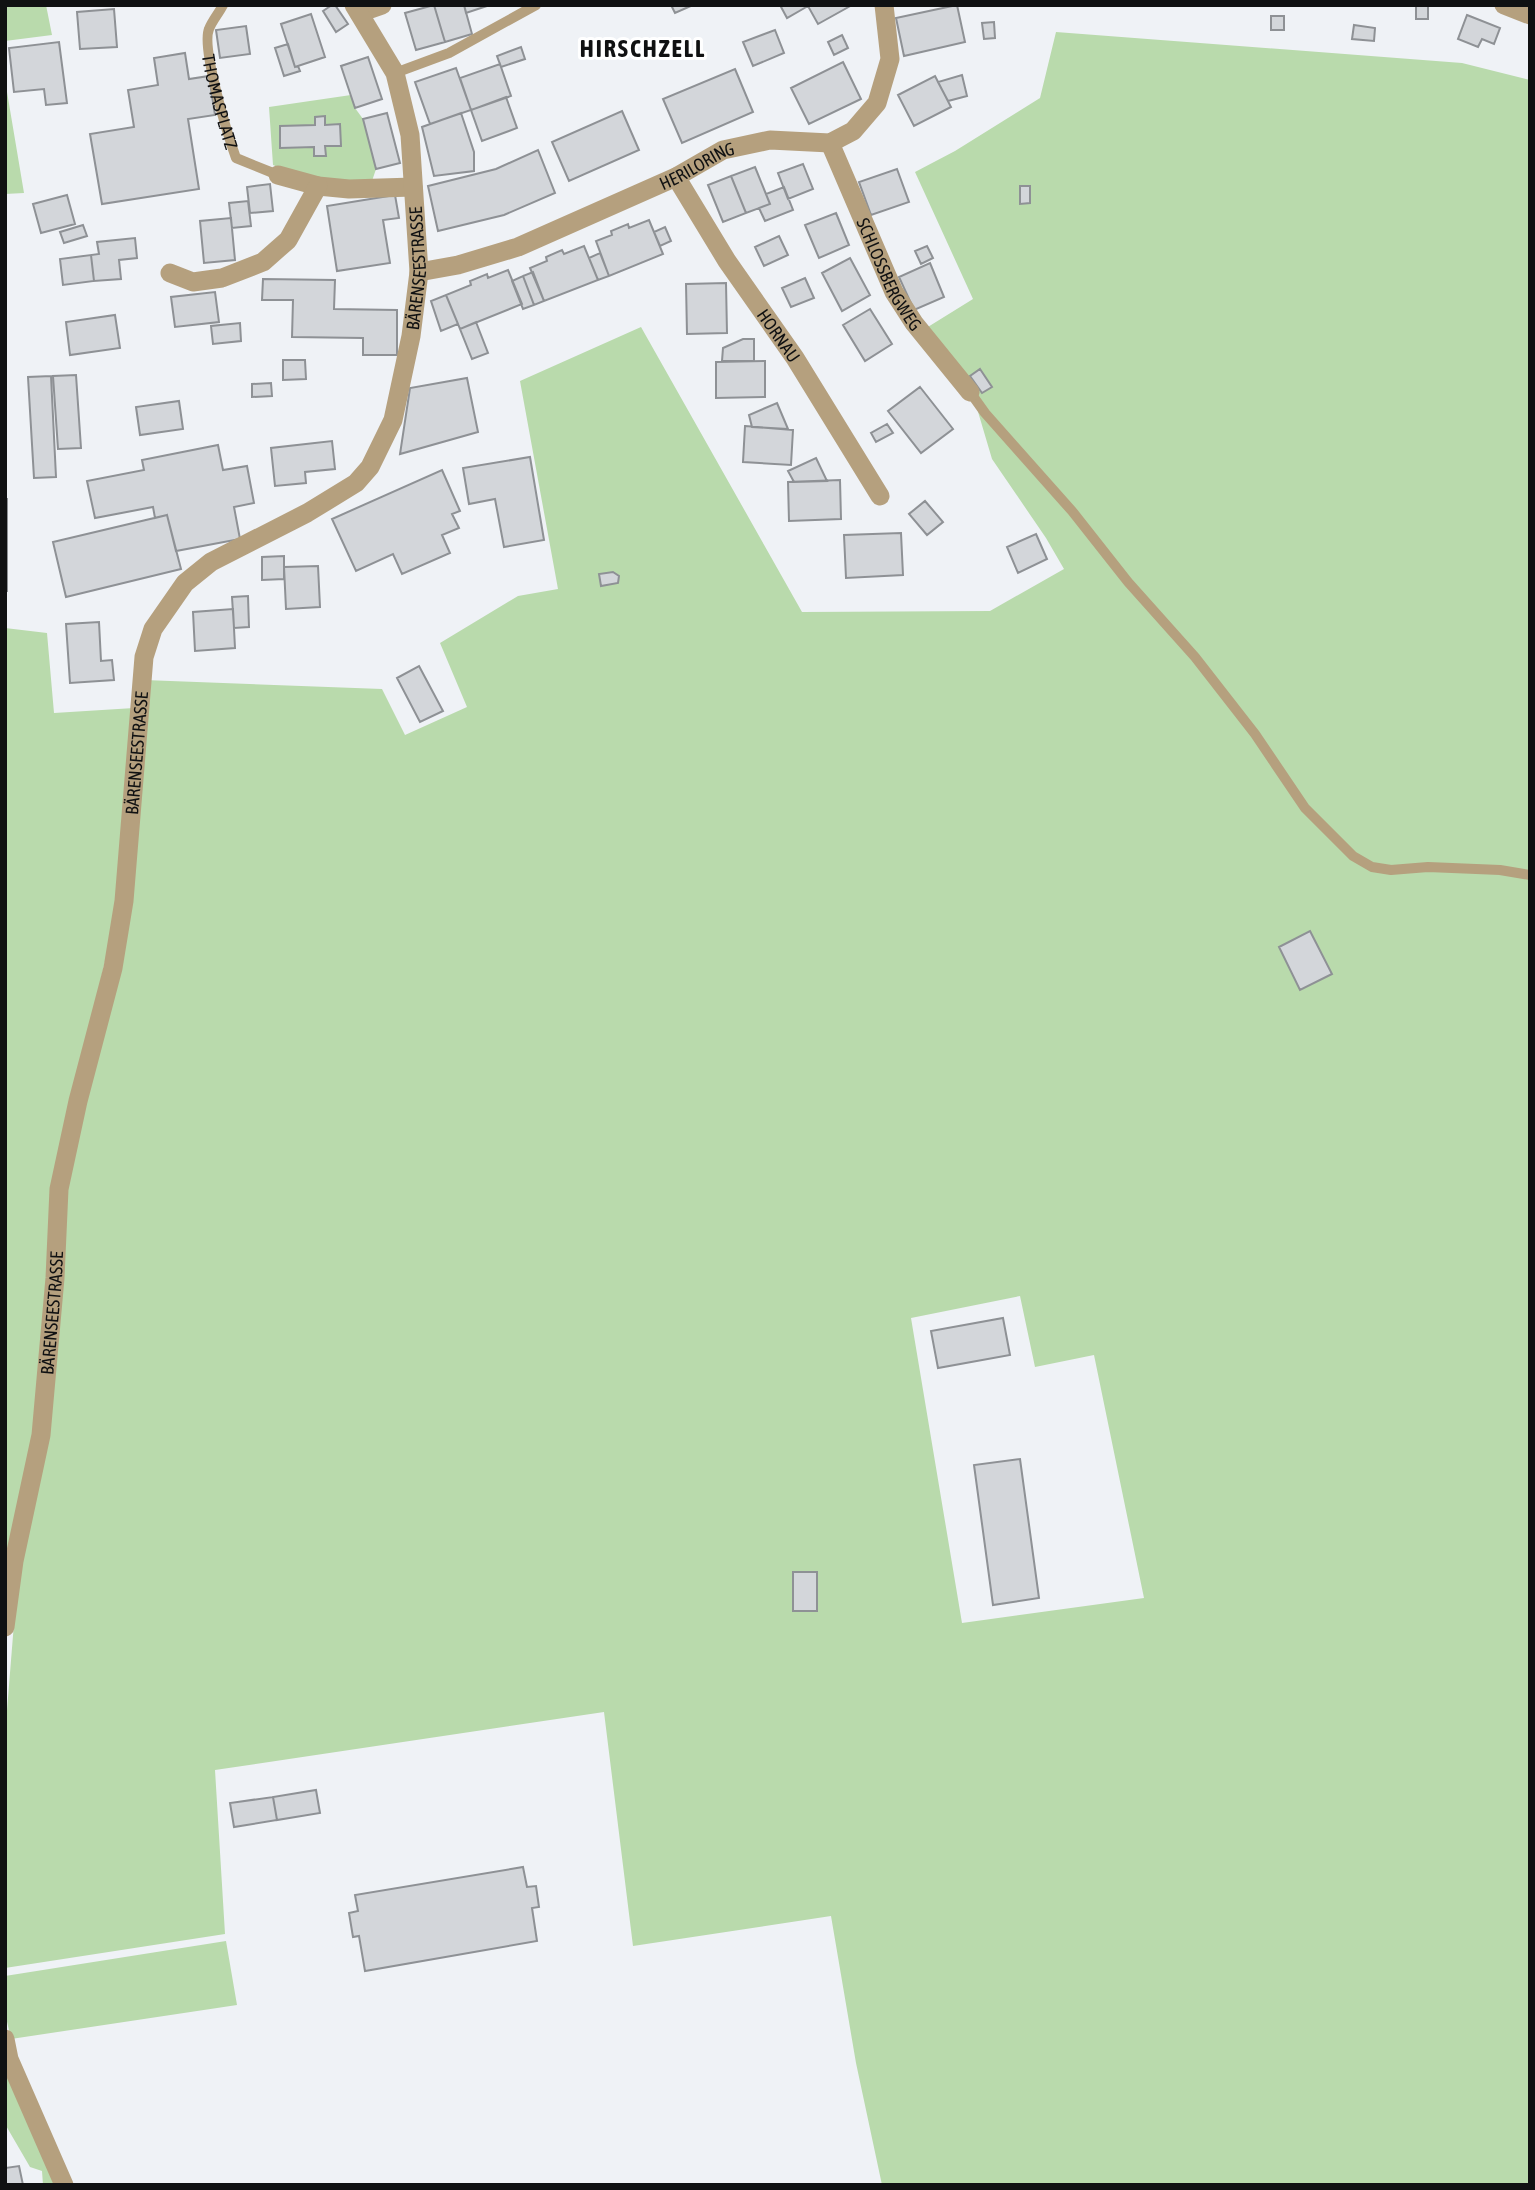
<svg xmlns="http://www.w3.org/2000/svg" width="1535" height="2190" font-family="'Asap Condensed',sans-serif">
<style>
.green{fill:#b9daac;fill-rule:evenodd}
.building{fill:#d3d6da;stroke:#8e9195;stroke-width:2}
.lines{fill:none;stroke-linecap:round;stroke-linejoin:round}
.service{stroke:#b5a07e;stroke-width:10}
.minor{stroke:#b5a07e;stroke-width:19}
.labels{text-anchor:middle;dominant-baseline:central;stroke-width:6;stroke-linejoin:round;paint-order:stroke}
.street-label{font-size:18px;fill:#101112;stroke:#fff}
.district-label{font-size:24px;font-weight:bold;letter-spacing:2px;fill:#101112;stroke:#fff}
</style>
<rect width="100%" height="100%" fill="#eff2f6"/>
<path class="green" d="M5,5H46L52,35L5,41Z
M1056,32L1462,63L1530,80V2185H882L856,2063L831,1916L633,1946L604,1712L215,1770L225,1934L5,1968V1735L19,1561L64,1190L117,968L144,680L382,689L405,735L467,707L440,643L518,596L558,589L520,381L641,327L802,612L990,611L1064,569L1046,538L992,459L976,405L923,330L973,299L915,172L955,151L1040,98ZM1020,1296L1035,1367L1094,1355L1144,1598L962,1623L911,1318Z
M5,80L24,193L5,194Z
M351,95L355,108L363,119L376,169L371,184L308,180L273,165L269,107Z
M5,628L47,633L54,713L134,708L119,902L72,1102L37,1431L5,1577Z
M226,1941L237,2005L11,2039L5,2013V1976Z
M5,2060L57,2185H43L42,2171L30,2167L5,2124Z"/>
<path class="building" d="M332,5H335L348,24L336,32L323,11Z
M434,5L445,42L416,50L405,13Z
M434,5H464L472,34L445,42Z
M464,5H490L466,13Z
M671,5H693L675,13Z
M780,5H852L818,24L808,6L787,18Z
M957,5L965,42L904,56L896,18Z
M1416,5H1428V19H1416Z
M114,9L117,47L80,49L77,12Z
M311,14L325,57L295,67L281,24Z
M1467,15L1500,28L1494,44L1482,39L1478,47L1458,39Z
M1271,16H1284V30H1271Z
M994,22L995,38L984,39L982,23Z
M1354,25L1375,28L1374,41L1352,39Z
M246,26L250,54L220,58L216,30Z
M775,30L784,53L753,66L743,42Z
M842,35L848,48L834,55L828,42Z
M59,42L67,103L46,105L44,89L14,92L9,48Z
M288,44L295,67L298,66L300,71L284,76L275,48Z
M521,47L525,59L501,67L497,56Z
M185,53L189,79L209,76L215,115L188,119L199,189L102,204L90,134L134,127L128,90L158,85L154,58Z
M368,57L382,99L355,108L341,66Z
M843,62L861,99L809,124L791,88Z
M500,64L511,96L471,110L460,78Z
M456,68L471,110L430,124L415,82Z
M735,69L753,112L682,143L663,99Z
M962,75L967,96L948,101L938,82Z
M935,76L951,107L914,126L898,95Z
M506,97L517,128L482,141L471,110Z
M622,111L639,150L569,181L552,142Z
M387,113L400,163L376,169L363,119Z
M461,113L474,152V171L434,176L422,127Z
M325,116V125L340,124L341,146H325L326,156H314V147L280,148V126L315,125V117Z
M538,150L555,193L504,215L438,231L428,186L496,169Z
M803,164L813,189L788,199L778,173Z
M755,167L770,204L746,213L731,176Z
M897,169L909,202L871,215L859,182Z
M731,176L746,213L723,222L708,185Z
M270,184L273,211L250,213L247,187Z
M1020,186H1030V203L1020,204Z
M784,187L793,210L765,221L759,208L770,204L766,194Z
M67,195L75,224L41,233L33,204Z
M395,195L399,218L383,220L390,263L337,271L327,206Z
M248,201L251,226L232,228L229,203Z
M836,213L849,245L819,258L805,225Z
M231,218L235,260L204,263L200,221Z
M649,220L663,254L609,276L596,241L612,235L611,231L628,224L629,228Z
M83,225L87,236L64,243L60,232Z
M665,227L671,241L660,246L654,232Z
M779,236L788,255L764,266L755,247Z
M135,238L137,258L119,260L121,279L94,281L91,255L99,254L97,242Z
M584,246L598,280L544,301L530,268L547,261L546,257L562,250L564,254Z
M927,246L933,258L921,264L915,251Z
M600,253L609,276L598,280L589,258Z
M91,255L94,281L63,285L60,259Z
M850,258L870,295L842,311L822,273Z
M930,263L944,297L914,310L899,277Z
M508,270L522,304L460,329L446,295L471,285L470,281L487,274L488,278Z
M533,272L544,301L534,305L523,276Z
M523,276L534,305L523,309L512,281Z
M805,278L814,298L791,307L782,288Z
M263,279L335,280L334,309L397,310V355H363V338L292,337L293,300H262Z
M726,283L727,333L687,334L686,284Z
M215,292L219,322L175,327L171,297Z
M446,295L458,324L441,331L431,301Z
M870,309L892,344L865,361L843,325Z
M115,315L120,348L70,355L66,322Z
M476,322L488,353L472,359L460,329Z
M240,323L241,341L213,344L211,326Z
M743,339H754V361H722L723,348Z
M283,360H305L306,379L283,380Z
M765,361V397L716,398V362Z
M980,369L992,387L982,393L970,376Z
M76,375L81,448L58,449L53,376Z
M51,376L56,477L34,478L28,377Z
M467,378L478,432L400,454L410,388Z
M271,383L272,396L252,397V384Z
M920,387L953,429L921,453L888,411Z
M179,401L183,429L140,435L136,407Z
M777,403L788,429L752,427L749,415Z
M887,424L893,433L876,442L871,433Z
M745,426L793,430L791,465L743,462Z
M332,441L335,469L305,472L306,483L275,486L271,448Z
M218,445L223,470L247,466L254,503L234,507L240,539L176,551L167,515L155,518L153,507L95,518L87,481L144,470L142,460Z
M530,457L544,540L504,547L495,499L469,504L463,468Z
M816,458L827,481L794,482L788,471Z
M442,470L460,511L452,514L459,528L442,535L450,553L402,574L393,554L356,571L332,519Z
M840,480L841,519L789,521L788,482Z
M5,499H7V591H5Z
M925,501L943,522L927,535L909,514Z
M167,515L181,569L66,597L53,542Z
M901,533L903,575L846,578L844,535Z
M1036,534L1047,559L1018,573L1007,547Z
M284,556V579L262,580V557Z
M318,566L320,607L286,609L284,567Z
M613,572L619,576L618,583L601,586L599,574Z
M248,596L249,627L234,628L232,597Z
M233,609L235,648L195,651L193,612Z
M99,622L101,661L112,660L114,680L70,683L66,624Z
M419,666L443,711L420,722L397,678Z
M1310,931L1332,974L1300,990L1279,947Z
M1003,1318L1010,1355L938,1368L931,1331Z
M1020,1459L1039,1598L993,1605L974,1465Z
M793,1572H817V1611H793Z
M316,1790L320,1813L277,1820L273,1797Z
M273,1797L277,1820L234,1827L230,1803Z
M523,1867L527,1887L536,1886L539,1907L532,1908L537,1941L365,1971L359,1936L353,1937L349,1913L358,1911L355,1895Z
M19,2166L23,2185H5V2168Z"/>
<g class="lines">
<g class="service">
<path id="s1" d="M223,5C219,13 212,21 209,29C201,48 228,136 236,158L278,175"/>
<path d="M395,73L449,53L536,5"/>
<path d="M970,392L985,413L1072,511L1128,582L1195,657L1255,734L1305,808L1353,856L1372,867L1391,870L1428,867L1500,870L1530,875"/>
</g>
<g class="minor">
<path d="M1504,5L1530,15"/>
<path d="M359,13L382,5"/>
<path id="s2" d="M830,143L894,292L914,323L970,392"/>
<path d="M278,175L318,186L349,189L413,187"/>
<path id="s3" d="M676,177L727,261L795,358L880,496"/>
<path id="s4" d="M419,272L458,265L518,247L676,177L723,150L770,140L830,143L853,131L877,103L890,59L884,5"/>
<path d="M170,273L193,282L222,278L263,262L288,240L318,186"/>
<path id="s5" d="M5,1627L14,1561L41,1435L55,1278L59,1189L78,1101L113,968L124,901L144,657L153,629L185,583L211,562L307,513L356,483L370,467L393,420L411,336L419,272L410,135L395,73L354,5"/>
<path d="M5,2039L9,2059L64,2185"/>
</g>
</g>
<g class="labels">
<g class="street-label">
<text stroke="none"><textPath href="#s1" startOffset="102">THOMASPLATZ</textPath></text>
<text stroke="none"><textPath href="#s4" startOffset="299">HERILORING</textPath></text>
<text stroke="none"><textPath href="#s5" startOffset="1494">BÄRENSEESTRASSE</textPath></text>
<text stroke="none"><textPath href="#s2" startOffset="144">SCHLOSSBERGWEG</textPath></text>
<text stroke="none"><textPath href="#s3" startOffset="189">HORNAU</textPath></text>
<text stroke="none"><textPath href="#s5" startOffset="886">BÄRENSEESTRASSE</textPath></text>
<text stroke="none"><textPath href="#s5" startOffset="318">BÄRENSEESTRASSE</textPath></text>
</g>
<g class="district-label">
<text x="643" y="48">HIRSCHZELL</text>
</g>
</g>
<rect width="1535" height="2190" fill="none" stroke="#101112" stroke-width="14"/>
</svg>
